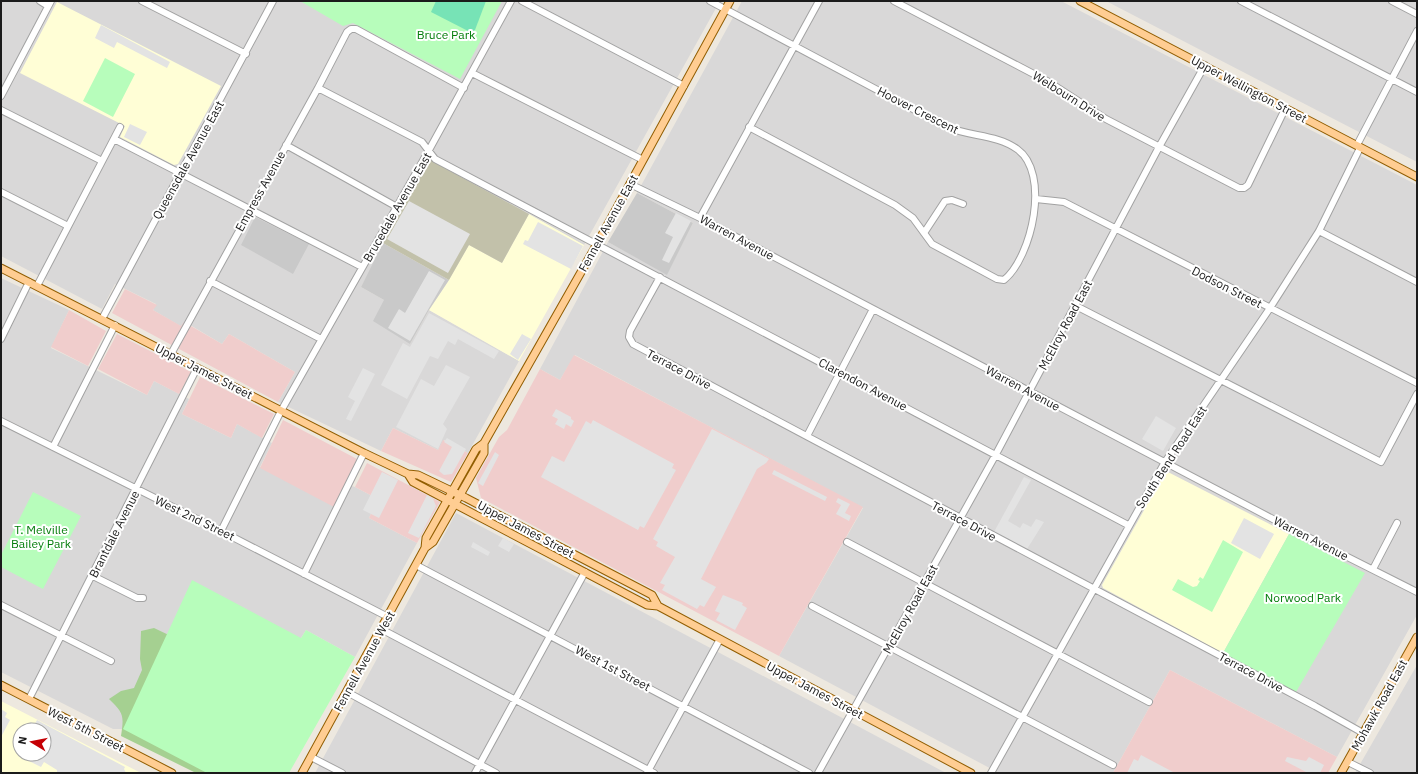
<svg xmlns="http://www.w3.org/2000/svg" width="1418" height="774" font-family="'IBM Plex Sans',sans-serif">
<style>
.residential{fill:#d9d8d8}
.commercial{fill:#f0cdcc}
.education{fill:#fffed6;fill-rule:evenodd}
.religious{fill:#c9c9c9}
.construction{fill:#c2c1aa}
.forest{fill:#a5d091}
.park{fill:#b7fdbb}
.pitch{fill:#77e3b6}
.parking{fill:#e3e3e3}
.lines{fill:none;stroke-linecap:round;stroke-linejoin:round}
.minor-casing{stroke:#a2a2a2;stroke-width:8}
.major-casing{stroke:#915d00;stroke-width:9}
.minor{stroke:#fff;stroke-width:6}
.major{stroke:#ffcd92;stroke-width:7}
.labels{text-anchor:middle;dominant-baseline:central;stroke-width:4;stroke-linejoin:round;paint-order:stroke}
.park-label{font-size:12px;fill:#047d0b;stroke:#fff}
.street-label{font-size:12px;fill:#1b1b1b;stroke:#fff}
</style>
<rect width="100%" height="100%" fill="#ede8df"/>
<path class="residential" d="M1,1H720L584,245L430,160L361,287L384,300L410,344L429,310L519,361L468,453L444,440L438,450L393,428L381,451L278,402L295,372L229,334L222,344L185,322L182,327L153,310L156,304L115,284L102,309L1,256Z
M742,1H1061L1417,185V615L1337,757L1170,670L1113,773H999L779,656L863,508L575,355L560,380L540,369L608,242L667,274L693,223L637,193Z
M1106,1H1417V162Z
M1,278L69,310L51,348L147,395L154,381L189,399L182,414L231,438L237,424L272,443L260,467L334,506L345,484L355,487L378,499L369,518L417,543L355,657L306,630L301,638L123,729H113L1,672Z
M456,513L946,773H315Z
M1417,665V773H1355Z"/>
<path class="commercial" d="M125,289L157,305L153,310L181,326L184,322L222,344L229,334L295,372L278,402L112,313Z
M69,310L106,331L88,366L51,347Z
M117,334L191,372L179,394L154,381L147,395L98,369Z
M574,355L863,507L779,656L481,498L476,478L499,437L507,430L540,369L560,380Z
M200,377L274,414L262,438L237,424L231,438L182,414Z
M283,420L357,459L334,507L260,468Z
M393,428L438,450L443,440L468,453L451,482L381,451Z
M367,463L440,502L417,543L369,518L378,499L355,487Z
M1170,670L1337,757L1328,773H1113Z"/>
<path class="education" d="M57,2L221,86L178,164L174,165L120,137L125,126L20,73Z
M529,214L584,245L519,361L429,310L449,280L469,245L502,263Z
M1166,471L1289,534L1223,653L1103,588L1102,585Z
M1,701L141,773H1ZM20,730H44V754H20Z"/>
<path class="religious" d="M637,193L693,223L667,275L608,242Z
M255,217L309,244L293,274L241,245Z
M383,243L449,280L429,310L410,344L373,321L384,300L361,287Z"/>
<path class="construction" d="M430,160L529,214L502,263L469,245L449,280L383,243Z"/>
<path class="forest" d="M154,628L173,637L239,773H196L121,736C124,716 124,713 109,699L121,691L134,688L142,670L140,659L141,631Z"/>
<path class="park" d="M300,1H502L460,79L353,23L343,26Z
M105,58L135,74L113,117L83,101Z
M33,492L81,516L43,589L1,567V555Z
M1289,534L1365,573L1296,692L1223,653Z
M1223,540L1243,552L1212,612L1172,590L1178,579L1193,587L1197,586L1200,581L1198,580L1200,577L1203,579Z
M192,580L301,638L306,630L355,657L289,773H207L123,729Z"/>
<path class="pitch" d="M436,1H486L475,30L470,32L431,12Z"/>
<path class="parking" d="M101,25L170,62L167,68L117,42L114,48L95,38Z
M130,124L147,132L140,145L124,137Z
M409,201L470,234L448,273L387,239Z
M676,213L691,221L669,263L662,260L673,237L665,233Z
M538,222L583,246L571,269L523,244L525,240L528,241Z
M429,271L445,280L410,341L388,328L399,309L405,313Z
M429,313L499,351L494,359L458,339L455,345L448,341L438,359L430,356L407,399L381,385L403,343L410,347Z
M522,334L531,339L518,360L510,354Z
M446,365L470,377L443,424L447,429L438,449L396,427L421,379L434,386Z
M363,368L375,374L351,421L346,419L355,401L348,397Z
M556,409L571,417V419L574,421L571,427L566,424L564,429L555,424L558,419L552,416Z
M1156,416L1176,428L1163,451L1142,439Z
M593,420L674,464L672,468L676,470L644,528L640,526L638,530L541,477L552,456L564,462L586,421L591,424Z
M712,429L769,459L766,463L757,469L701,579L716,587L704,607L700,605L697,609L662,590L665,585L660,583L675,557L656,546L658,542L653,539Z
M447,438L466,449L452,474L444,475L439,471L452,447L444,442Z
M495,452L499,455L483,486L478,483Z
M774,470L827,497L825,501L772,474Z
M382,472L398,480L379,518L363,510Z
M1024,477L1031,480L1008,521L1020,528L1023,523L1031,527L1036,519L1044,522L1027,549L994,532Z
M427,495L433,499L436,506L419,538L408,533Z
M838,498L850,504L845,513L851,516L849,521L836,514L841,505L836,502Z
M1244,518L1274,534L1260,559L1231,543Z
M503,538L514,544L509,552L498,546Z
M473,542L490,552L488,556L471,547Z
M723,595L743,603L742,605L747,608L735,630L716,620L720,613L715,611Z
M1,709L7,713L5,717L10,720L1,737Z
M37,720L125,767L124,769L126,773H57V770L44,762L41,767L25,759L27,754H44V730H26L30,722L35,724Z
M1141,755L1175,773H1127L1134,759L1138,761Z
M1287,757L1306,761L1309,757L1324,765L1320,773H1308L1285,761Z"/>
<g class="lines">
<defs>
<path id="minor" d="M40,1L48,6
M142,1L246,54
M522,1L684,86
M710,1L945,126C969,137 996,134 1017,149C1051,173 1032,257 1004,280L997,279L932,244L913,218L895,205L749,127
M894,1L1049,82L1106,119L1239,188H1244L1248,185L1285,109
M1241,1L1417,92
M1392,1L1417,14
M472,73L643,160
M318,88L422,142L435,159L1128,525
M1,96L51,1
M1,110L102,161
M114,139L362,267
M286,145L397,207
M1357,145L1417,31
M630,184L700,218L1290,528L1417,592
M1,192L68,226
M1036,199L1064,202L1417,383
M700,218L819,1
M1319,231L1417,282
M924,233L945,201L952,200L963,204
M660,277L630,331L629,337L633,344L1315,706L1363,733
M210,281L321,339
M37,286L120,127
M1076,306L1381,462L1417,394
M102,319L273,1
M1,339L29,282
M171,354L318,88L347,32L351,29H356L464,88
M1,421L221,531L388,617
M807,436L873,309
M53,447L115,325
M221,531L281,411L429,150L511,1
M847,542L1149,702
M416,565L809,773
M1373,569L1397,523
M304,574L364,453
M93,576L137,598H143
M1,605L111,661
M812,606L1113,765
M381,629L654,773
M347,692L496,773
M29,699L197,368
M311,757L342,773
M1348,762L1370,773
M475,773L585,572
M647,773L720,639
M818,773L995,456L1159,147L1205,65
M991,773L1165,462L1270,308L1319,231L1360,148"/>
<path id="major" d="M1080,1L1417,177
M1,268L364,453L408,474L418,475L466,498L652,595L658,606
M408,474L413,482L647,605L658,606L971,773
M425,548L426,538L476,449L484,443L597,244L730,1
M1,685L172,773
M302,773L425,548L433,542L484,453V443
M1341,773L1417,637"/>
</defs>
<use href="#minor" class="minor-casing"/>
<use href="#major" class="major-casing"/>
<use href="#minor" class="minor"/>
<use href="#major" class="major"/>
</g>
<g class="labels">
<g class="park-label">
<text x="446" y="34">Bruce Park</text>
<text x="41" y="529">T. Melville<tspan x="41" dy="14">Bailey Park</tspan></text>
<text x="1303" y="597">Norwood Park</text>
</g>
<g class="street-label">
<text transform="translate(1249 89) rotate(28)">Upper Wellington Street</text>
<text transform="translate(1069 96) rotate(32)">Welbourn Drive</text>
<text transform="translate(918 110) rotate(27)">Hoover Crescent</text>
<text transform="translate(188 160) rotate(-61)">Queensdale Avenue East</text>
<text transform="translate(260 191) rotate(-61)">Empress Avenue</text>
<text transform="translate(397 207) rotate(-60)">Brucedale Avenue East</text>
<text transform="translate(608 223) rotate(-61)">Fennell Avenue East</text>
<text transform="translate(737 237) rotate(28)">Warren Avenue</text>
<text transform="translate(1227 287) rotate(27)">Dodson Street</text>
<text transform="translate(1065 325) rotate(-62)">McElroy Road East</text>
<text transform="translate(679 369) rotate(28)">Terrace Drive</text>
<text transform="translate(204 371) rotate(27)">Upper James Street</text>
<text transform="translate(863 384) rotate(28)">Clarendon Avenue</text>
<text transform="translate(1023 388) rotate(28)">Warren Avenue</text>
<text transform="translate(1171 457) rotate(-57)">South Bend Road East</text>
<text transform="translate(195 518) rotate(26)">West 2nd Street</text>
<text transform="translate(964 521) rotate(28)">Terrace Drive</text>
<text transform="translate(526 529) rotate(28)">Upper James Street</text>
<text transform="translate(114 534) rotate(-63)">Brantdale Avenue</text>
<text transform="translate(1311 538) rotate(27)">Warren Avenue</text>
<text transform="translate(910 609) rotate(-61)">McElroy Road East</text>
<text transform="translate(364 661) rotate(-61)">Fennell Avenue West</text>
<text transform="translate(613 668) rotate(28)">West 1st Street</text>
<text transform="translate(1251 672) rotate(28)">Terrace Drive</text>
<text transform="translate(815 690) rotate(28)">Upper James Street</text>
<text transform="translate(1379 705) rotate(-61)">Mohawk Road East</text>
<text transform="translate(86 729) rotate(27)">West 5th Street</text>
</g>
</g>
<rect width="1418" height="774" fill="none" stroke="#1b1b1b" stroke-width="4"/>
<g transform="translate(32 742) rotate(280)"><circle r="19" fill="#ffffff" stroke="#a4a4a4"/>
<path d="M0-3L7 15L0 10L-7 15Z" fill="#c50005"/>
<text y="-6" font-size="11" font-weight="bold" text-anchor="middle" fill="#1b1b1b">N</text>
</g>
</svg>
